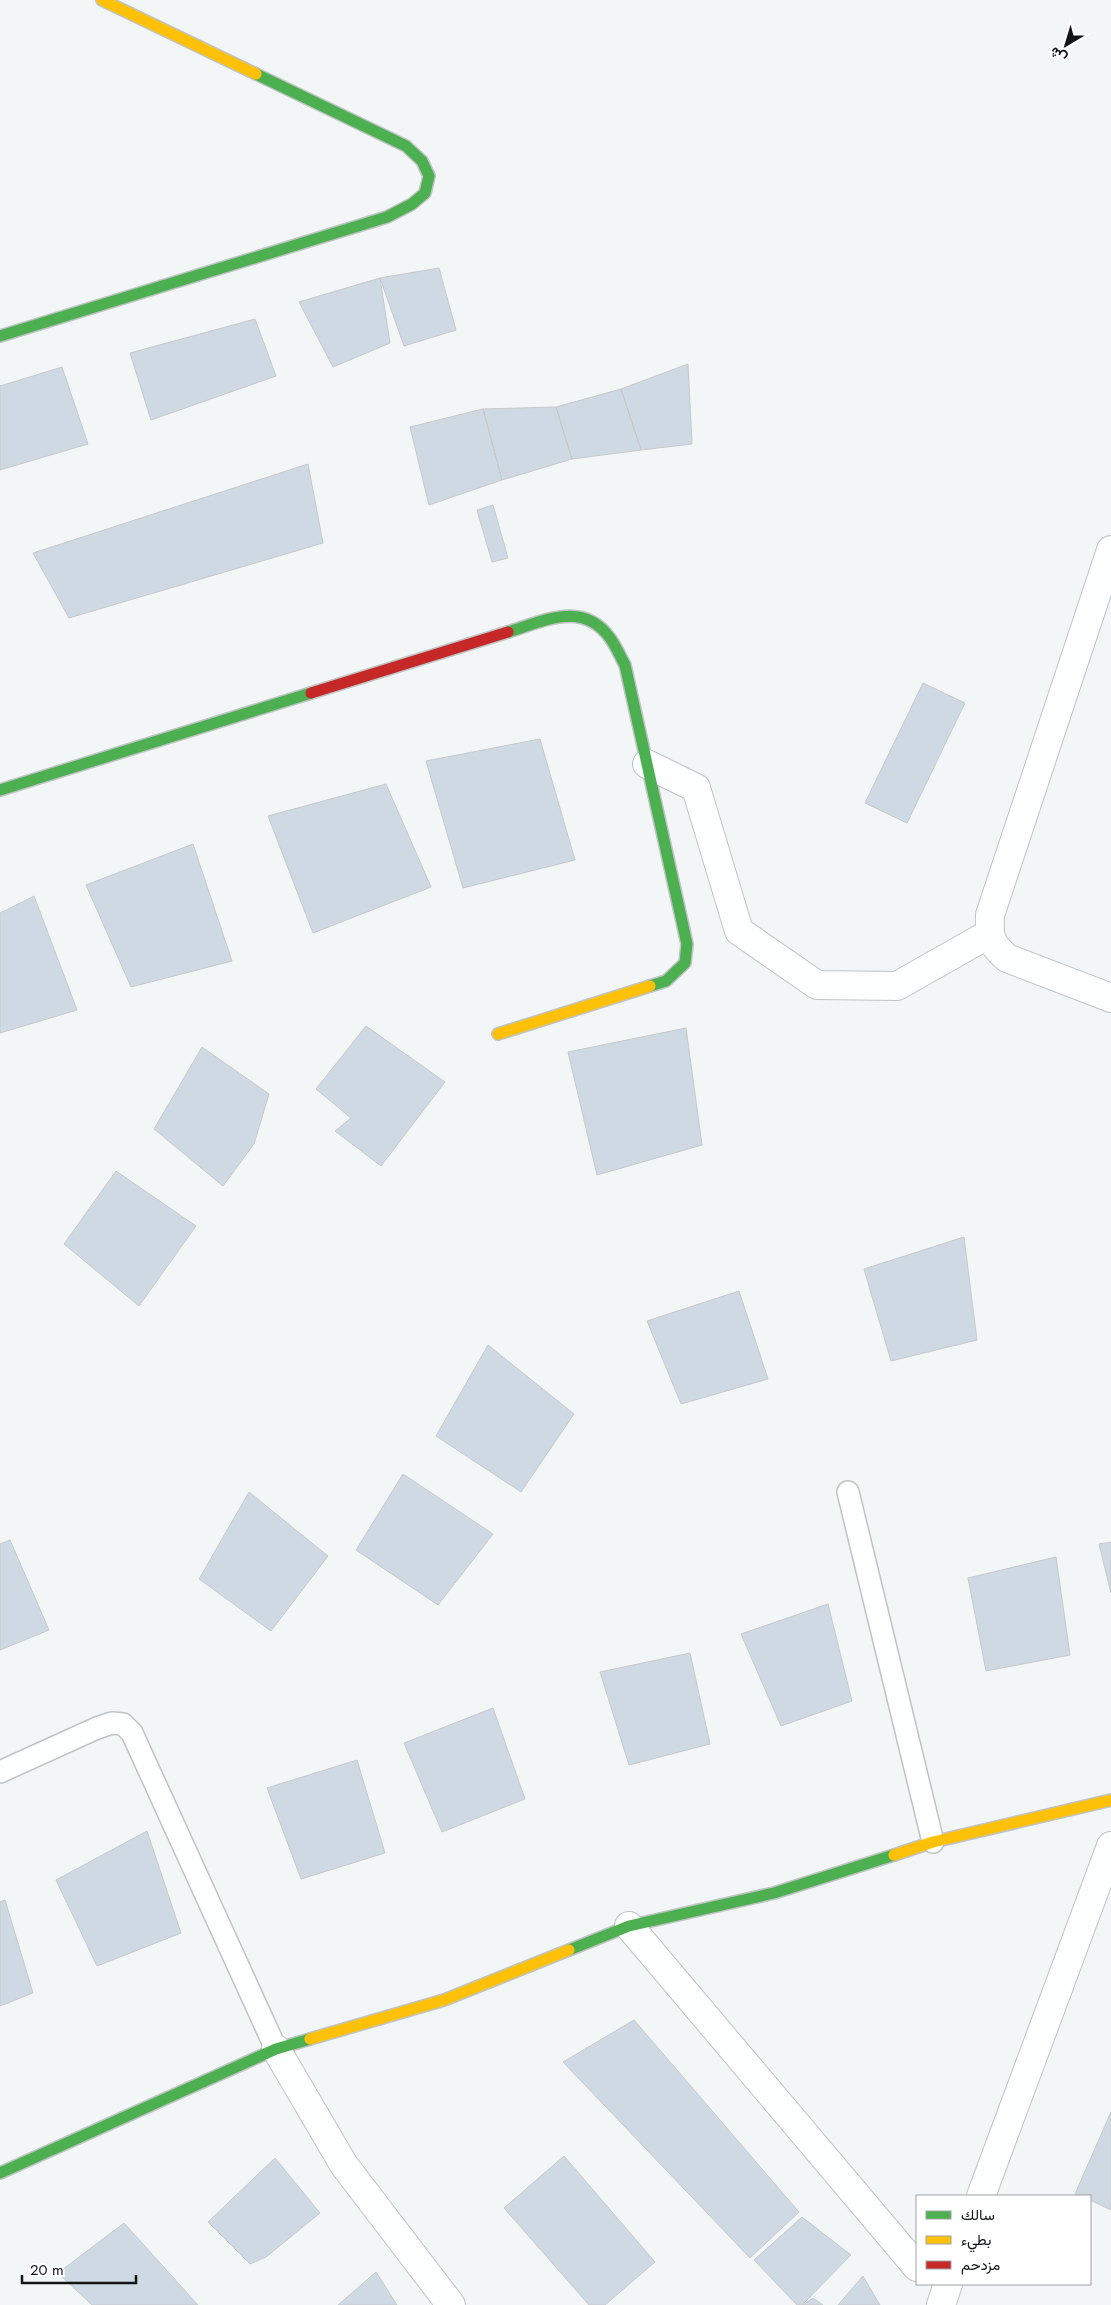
<svg xmlns="http://www.w3.org/2000/svg" width="1111" height="2305" font-family="Jost,Vazirmatn,sans-serif">
<style>
.building{fill:#cfd9e3;stroke:#c7c9cb}
.lines{fill:none;stroke-linecap:round;stroke-linejoin:round}
.lane-casing{stroke:#bfc3c4;stroke-width:24}
.street-casing{stroke:#bfc3c4;stroke-width:30}
.fast-casing{stroke:#bfc3c4;stroke-width:14}
.slow-casing{stroke:#bfc3c4;stroke-width:14}
.jam-casing{stroke:#bfc3c4;stroke-width:14}
.lane{stroke:#fdfefe;stroke-width:21}
.street{stroke:#fdfefe;stroke-width:28}
.fast{stroke:#4caf50;stroke-width:11}
.slow{stroke:#ffc107;stroke-width:11}
.jam{stroke:#c62828;stroke-width:11}
</style>
<rect width="100%" height="100%" fill="#f2f6f7"/>
<path class="building" d="M439,268L456,330L404,346L380,278Z
M380,278L390,343L333,367L299,302Z
M255,319L276,376L151,420L130,353Z
M688,364L692,444L641,450L621,389Z
M62,367L88,444L0,470V386Z
M621,389L641,450L572,459L556,407Z
M556,407L572,459L502,480L483,409Z
M483,409L502,480L429,505L410,427Z
M308,464L323,543L69,618L33,553Z
M493,505L508,558L492,562L477,510Z
M923,683L965,703L907,823L865,803Z
M540,739L575,860L463,888L426,761Z
M386,784L431,887L313,933L268,816Z
M193,844L232,961L131,987L86,885Z
M34,896L77,1010L0,1033V913Z
M366,1026L445,1082L381,1166L335,1131L351,1118L316,1089Z
M686,1028L702,1145L597,1175L568,1052Z
M202,1047L269,1094L254,1144L223,1186L154,1129Z
M116,1171L196,1226L139,1306L64,1244Z
M964,1237L977,1340L891,1361L864,1269Z
M739,1291L768,1379L681,1404L647,1321Z
M488,1345L574,1414L521,1492L436,1436Z
M403,1474L493,1534L438,1605L356,1550Z
M249,1492L328,1556L271,1631L199,1579Z
M10,1540L49,1630L0,1650V1544Z
M1111,1542V1593L1099,1544Z
M1056,1557L1070,1655L986,1671L968,1578Z
M828,1604L852,1701L781,1726L741,1634Z
M690,1653L710,1744L629,1765L600,1672Z
M493,1708L525,1799L442,1832L404,1743Z
M357,1760L385,1853L301,1879L267,1788Z
M147,1831L181,1933L97,1966L56,1880Z
M5,1900L33,1993L0,2006V1902Z
M634,2020L799,2212L750,2258L563,2062Z
M1111,2112V2210L1090,2200V2196L1075,2194Z
M564,2156L655,2262L605,2305H589L504,2208Z
M275,2158L320,2213L266,2257L250,2264L208,2222Z
M802,2217L851,2255L802,2305H797L754,2260Z
M124,2223L198,2305H92L58,2273Z
M376,2272L397,2305H338Z
M863,2276L880,2305H838Z
M813,2298L823,2305H803Z"/>
<g class="lines">
<defs>
<path id="lane" d="M848,1492L933,1842
M0,1772L97,1728L112,1723L123,1724L132,1733L276,2049"/>
<path id="street" d="M1111,550L990,915C989,938 990,943 1007,958L1111,998
M647,764L696,788L739,931L817,985L897,986L989,934
M629,1926L917,2267
M276,2049L344,2165L451,2305
M981,2196L1111,1846
M941,2305L948,2284"/>
<path id="fast" d="M0,336L387,217L412,204L425,193L429,176L422,161L406,146L256,74
M508,632C544,621 583,600 610,638C616,646 620,656 625,665L687,944L685,963L666,981L650,986
M0,790L311,693
M569,1950L629,1926L774,1893L894,1855
M0,2173L276,2049L310,2039"/>
<path id="slow" d="M102,0L256,74
M498,1034L650,986
M894,1855L933,1842L1111,1800
M310,2039L444,2000L569,1950"/>
<path id="jam" d="M311,693L508,632"/>
</defs>
<use href="#lane" class="lane-casing"/>
<use href="#street" class="street-casing"/>
<use href="#fast" class="fast-casing"/>
<use href="#slow" class="slow-casing"/>
<use href="#jam" class="jam-casing"/>
<use href="#lane" class="lane"/>
<use href="#street" class="street"/>
<use href="#fast" class="fast"/>
<use href="#slow" class="slow"/>
<use href="#jam" class="jam"/>
</g>
<rect x="916" y="2195" width="175" height="90" fill="#ffffff" stroke="#a0a1a1"/>
<rect x="926" y="2211" width="25" height="8" fill="#4caf50" stroke="#a0a1a1"/>
<text x="961" y="2220" font-size="15" fill="#111415">سالك</text>
<rect x="926" y="2236" width="25" height="8" fill="#ffc107" stroke="#a0a1a1"/>
<text x="961" y="2245" font-size="15" fill="#111415">بطيء</text>
<rect x="926" y="2261" width="25" height="8" fill="#c62828" stroke="#a0a1a1"/>
<text x="961" y="2270" font-size="15" fill="#111415">مزدحم</text>
<g transform="translate(1066 45) rotate(218)" stroke="#ffffff" stroke-width="4" paint-order="stroke">
<path d="M0-4L9 19L0 12L-9 19Z" fill="#111415"/>
<text y="-8" font-size="14" font-weight="bold" text-anchor="middle" fill="#111415">ش</text>
</g>
<path d="M22 2275v8h114v-8" fill="none" stroke="#111415" stroke-width="2.5"/>
<text x="30" y="2275" font-size="15" fill="#111415" stroke="#ffffff" stroke-width="4" paint-order="stroke">20 m</text>
</svg>
